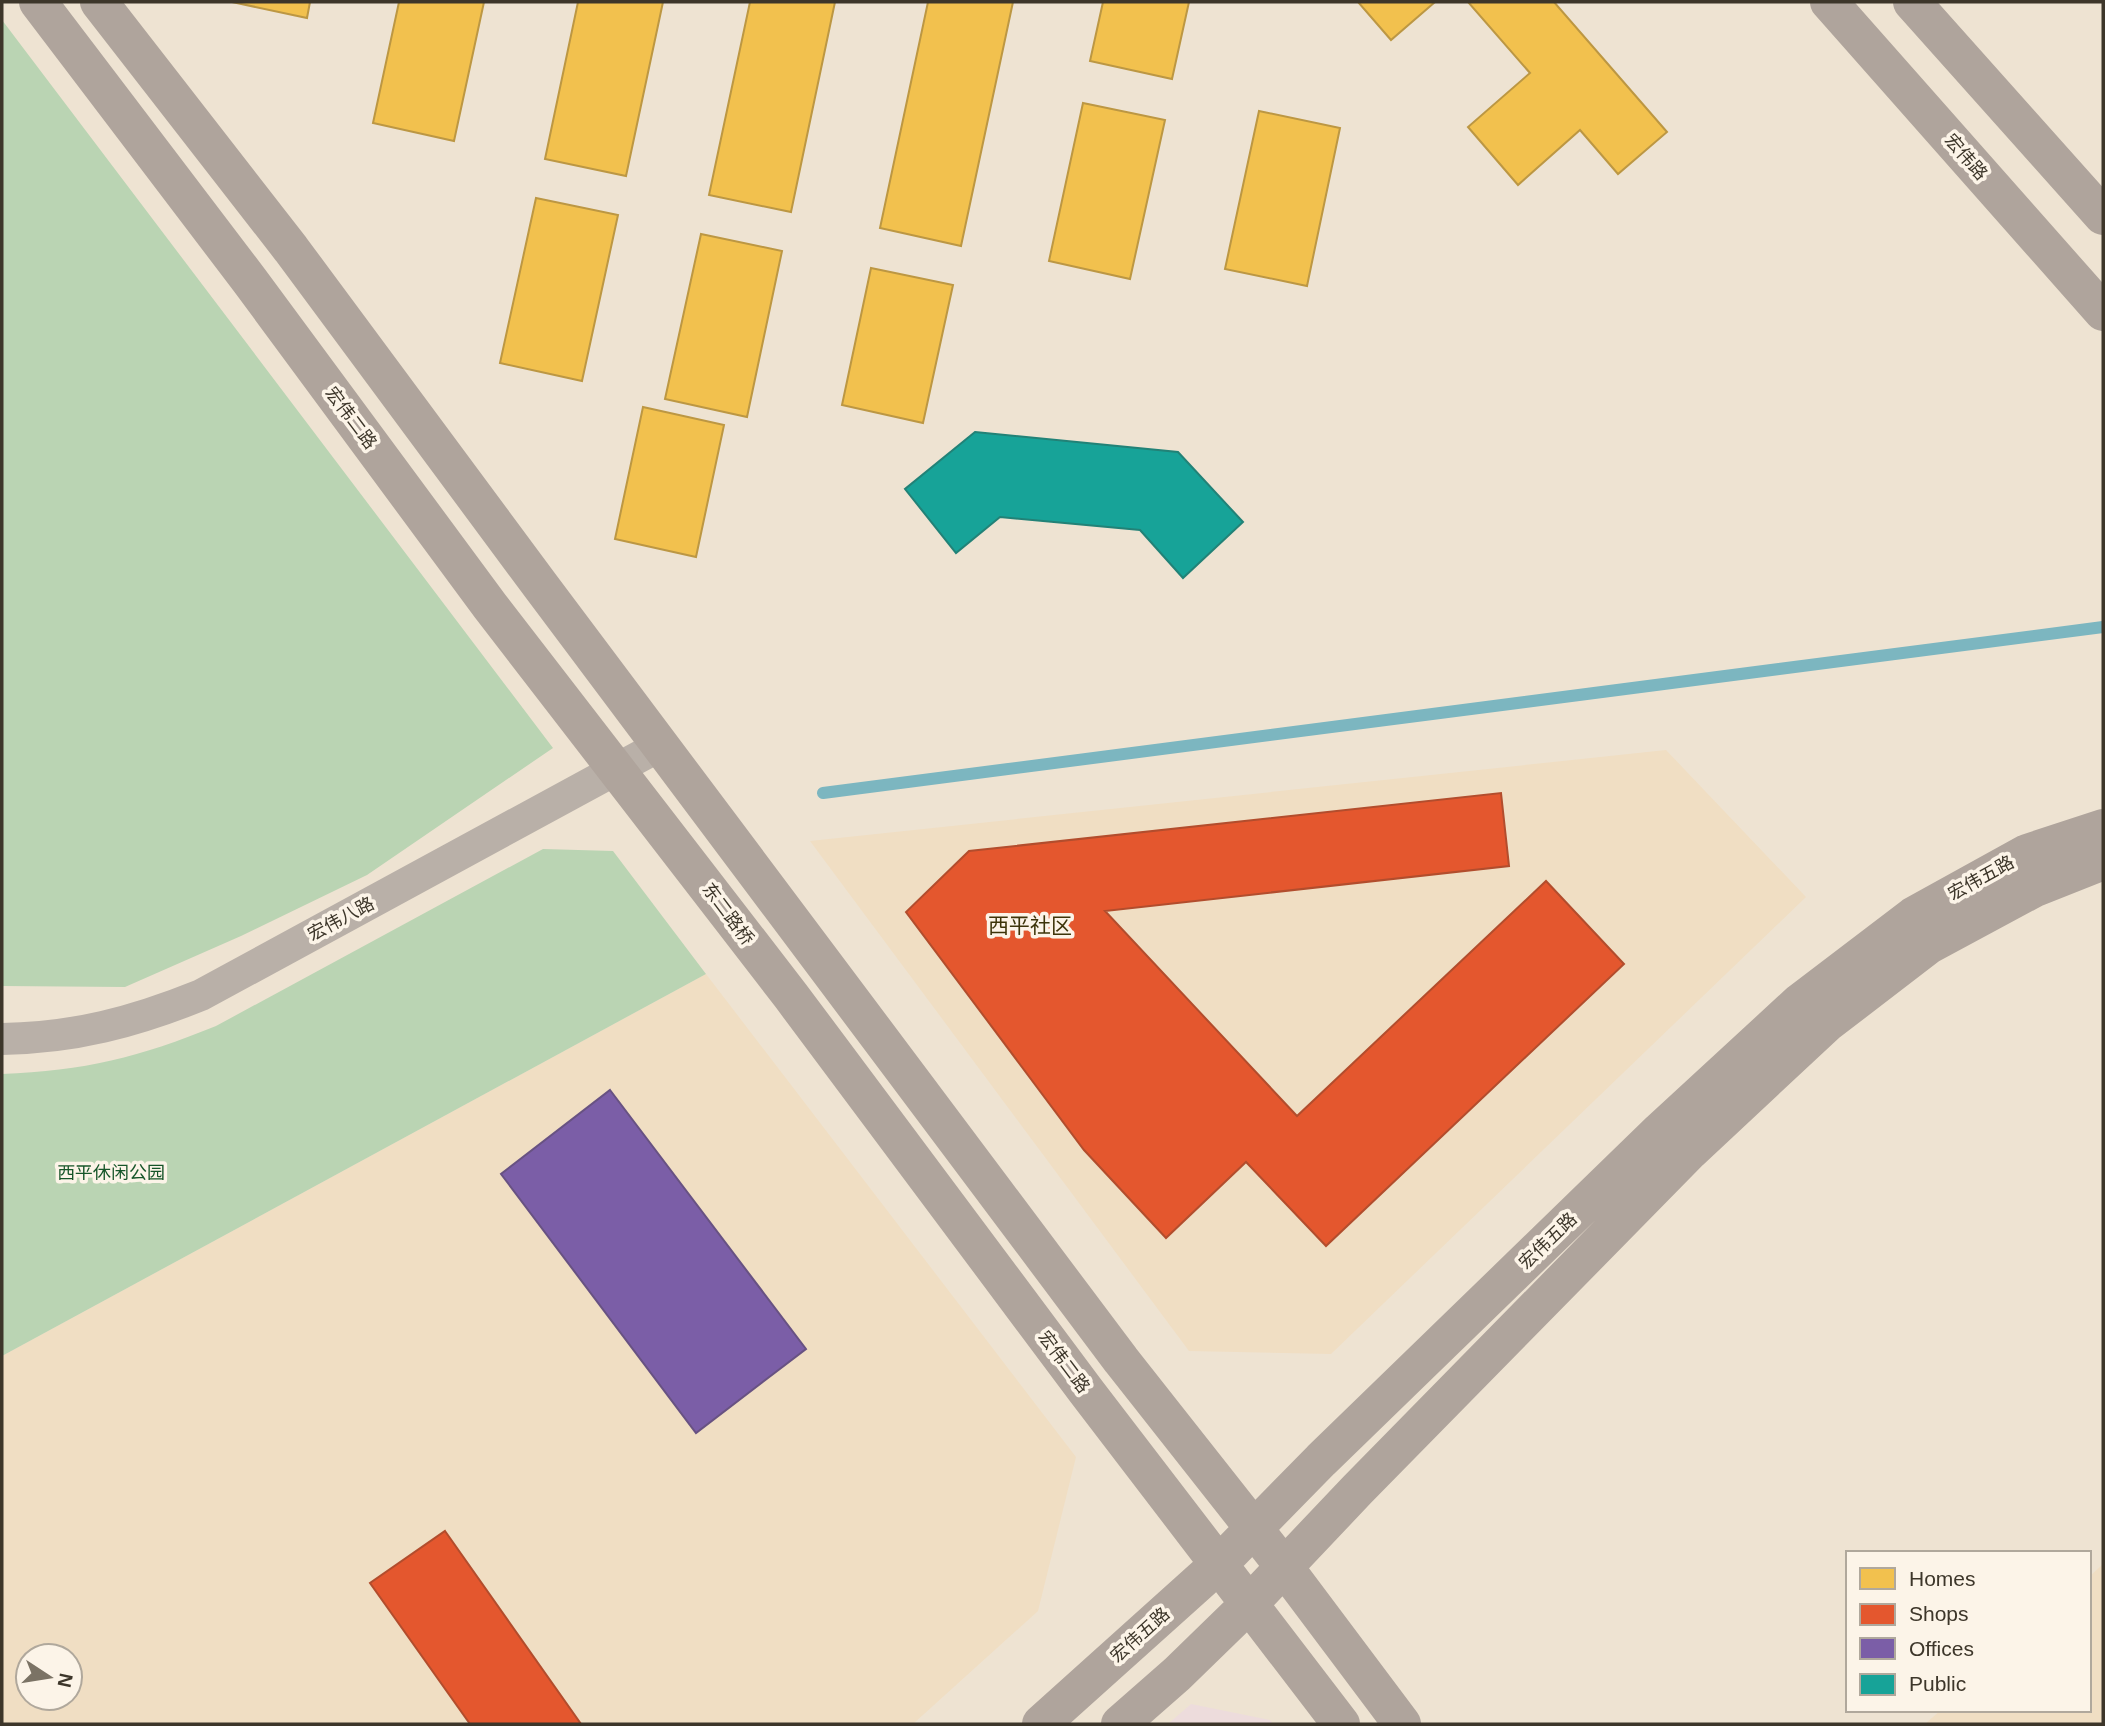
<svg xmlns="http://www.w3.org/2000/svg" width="2105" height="1726" font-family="Helvetica,'Noto Sans SC',sans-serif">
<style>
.built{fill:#f0dec3;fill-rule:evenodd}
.education{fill:#eddcdc}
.green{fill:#bad4b3}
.homes{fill:#f2c14e;stroke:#bc9743;stroke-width:2}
.shops{fill:#e4572e;stroke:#b24d2d;stroke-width:2}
.offices{fill:#7b5ea7;stroke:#685282;stroke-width:2}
.public{fill:#17a398;stroke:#228277;stroke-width:2}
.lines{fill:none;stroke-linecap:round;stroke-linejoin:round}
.stream{stroke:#7cb6c0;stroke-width:12}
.street{stroke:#b9b0a8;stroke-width:32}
.secondary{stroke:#afa49c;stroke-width:38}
.labels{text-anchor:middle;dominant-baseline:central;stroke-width:7;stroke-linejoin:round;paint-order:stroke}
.street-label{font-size:18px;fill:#3d362a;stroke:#fcf4e8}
.park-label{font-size:18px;fill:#165529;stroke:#fcf4e8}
.quarter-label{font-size:21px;fill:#3d3409;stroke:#fcf4e8}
</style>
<rect width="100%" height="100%" fill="#eee3d2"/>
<path class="built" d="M1666,750L1806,897L1331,1354L1189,1351L810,841Z
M706,974L1076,1457L1038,1611L913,1724H2V1356ZM28,1656H70V1698H28Z
M2103,1564V1724H1925L1941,1710H2089V1577Z"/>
<path class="education" d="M1191,1704L1270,1720L1273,1724H1168Z"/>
<path class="green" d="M2,20L553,748L367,875L241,936L125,987L2,986Z
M543,849L613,851L706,974L2,1356V1074C84,1071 140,1057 216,1026Z"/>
<path class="homes" d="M232,2H310L307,18Z
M399,2H484L454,141L373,123Z
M578,2H663L626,176L545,159Z
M750,2H835L791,212L709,195Z
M928,2H1013L961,246L880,228Z
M1103,2H1189L1172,79L1090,61Z
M1358,2H1435L1391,40Z
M1468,2H1554L1667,132L1618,174L1580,130L1518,185L1468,127L1530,73Z
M1083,103L1165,120L1130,279L1049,261Z
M1259,111L1340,128L1307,286L1225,269Z
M536,198L618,215L582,381L500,363Z
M701,234L782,251L747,417L665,399Z
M871,268L953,285L923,423L842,405Z
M643,407L724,425L696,557L615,539Z"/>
<path class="shops" d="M1501,793L1509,866L1105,911L1297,1116L1546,881L1624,964L1326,1246L1246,1162L1166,1238L1084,1150L906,912L969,851Z
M445,1531L581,1724H470L370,1583Z"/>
<path class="offices" d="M610,1090L806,1349L696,1433L501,1174Z"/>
<path class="public" d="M975,432L1178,452L1243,522L1183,578L1140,530L1000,517L956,553L905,489Z"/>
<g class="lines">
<path class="stream" d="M823,793L2103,627"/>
<path class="street" d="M2,1039C74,1038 134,1022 201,995L661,745"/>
<path class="secondary" d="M38,2L250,281L490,606L791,996L1086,1391L1341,1724
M99,2L291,249L540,585L1121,1360L1285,1568L1402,1724
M1829,2L2103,312
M1912,2L2103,216
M1041,1724L1219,1564L1321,1460L1660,1131L1800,1002L1913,916L2027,853L2103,828
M1120,1724L1177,1674L1250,1603L1357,1490L1690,1151L1826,1024L1929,945L2035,888L2103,861"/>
</g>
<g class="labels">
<g class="street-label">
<text transform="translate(1966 157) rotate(49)">宏伟路</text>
<text transform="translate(351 418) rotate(53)">宏伟二路</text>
<text transform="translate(1981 878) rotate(-29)">宏伟五路</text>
<text transform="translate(728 914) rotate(53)">东二路桥</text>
<text transform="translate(341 919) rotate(-28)">宏伟八路</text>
<text transform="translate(1548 1241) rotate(-44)">宏伟五路</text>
<text transform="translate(1064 1362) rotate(53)">宏伟二路</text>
<text transform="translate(1140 1635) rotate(-42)">宏伟五路</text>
</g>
<g class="park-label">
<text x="111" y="1173">西平休闲公园</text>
</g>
<g class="quarter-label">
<text x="1030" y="925">西平社区</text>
</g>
</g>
<rect width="2105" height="1726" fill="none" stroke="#3d362a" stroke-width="7"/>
<rect x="1846" y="1551" width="245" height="161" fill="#fcf4e8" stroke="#b0a89c" stroke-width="2"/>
<rect x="1860" y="1568" width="35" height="21" fill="#f2c14e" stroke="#b0a89c" stroke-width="2"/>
<text x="1909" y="1586" font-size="21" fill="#3d362a">Homes</text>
<rect x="1860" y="1604" width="35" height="21" fill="#e4572e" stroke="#b0a89c" stroke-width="2"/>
<text x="1909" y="1621" font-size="21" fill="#3d362a">Shops</text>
<rect x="1860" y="1638" width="35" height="21" fill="#7b5ea7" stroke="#b0a89c" stroke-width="2"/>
<text x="1909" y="1656" font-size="21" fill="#3d362a">Offices</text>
<rect x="1860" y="1674" width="35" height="21" fill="#17a398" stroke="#b0a89c" stroke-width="2"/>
<text x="1909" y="1691" font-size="21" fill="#3d362a">Public</text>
<g transform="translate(49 1677) rotate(102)"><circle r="33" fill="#fcf4e8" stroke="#b0a89c" stroke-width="2"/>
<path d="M0-5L12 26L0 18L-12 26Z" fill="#7b7365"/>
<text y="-10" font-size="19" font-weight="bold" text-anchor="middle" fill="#3d362a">N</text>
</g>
</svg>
